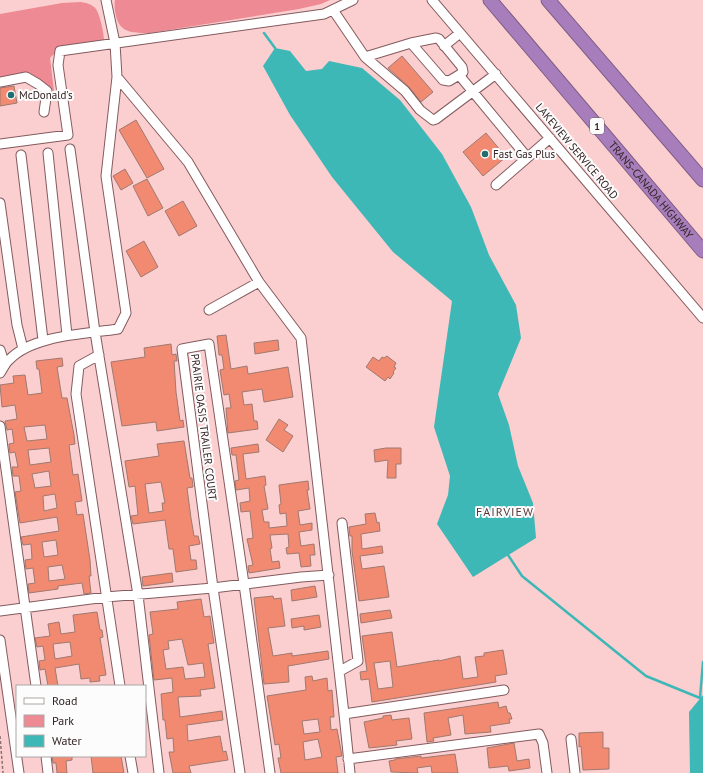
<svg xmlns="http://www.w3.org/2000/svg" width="703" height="773" font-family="'PT Sans',sans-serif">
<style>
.green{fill:#ee8a93}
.water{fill:#3eb7b7}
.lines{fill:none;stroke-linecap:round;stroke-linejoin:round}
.stream{stroke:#3eb7b7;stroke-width:2.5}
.building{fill:#f18a71;stroke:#a0796f;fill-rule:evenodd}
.minor-casing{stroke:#835b5e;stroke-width:11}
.highway-casing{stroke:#7e5e86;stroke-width:15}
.path{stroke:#8e7072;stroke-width:1.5;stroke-dasharray:3 2;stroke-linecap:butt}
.minor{stroke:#fff;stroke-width:9}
.highway{stroke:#a77ebb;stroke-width:13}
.poi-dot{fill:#226d6d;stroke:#fcfcfc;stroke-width:1.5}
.labels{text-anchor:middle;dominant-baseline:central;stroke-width:4;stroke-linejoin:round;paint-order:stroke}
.shield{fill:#fcfcfc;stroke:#6f6364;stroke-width:1}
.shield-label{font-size:10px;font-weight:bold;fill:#332223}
.poi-label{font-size:11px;fill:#332223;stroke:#fcfcfc;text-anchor:start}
.street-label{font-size:11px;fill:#332223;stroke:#fcfcfc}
.neighbourhood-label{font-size:12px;letter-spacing:1px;fill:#593538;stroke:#fcfcfc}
</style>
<rect width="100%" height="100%" fill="#fbced0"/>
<path class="green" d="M115,0H330L321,4L299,9L150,33C135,33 120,34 116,16C115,11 114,6 115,0Z
M81,2C86,3 92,4 96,9C100,15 104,33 104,41L55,53L50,58L54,91C34,77 24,80 0,83V14L62,3Z"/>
<path class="water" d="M275,48L290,51L306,71L322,69L329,61L362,68L400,100L442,154L471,207L489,255L516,305L521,338L498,394L509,425L518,466L533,503L536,538L473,577L437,524L448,495L450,476L434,427L452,301L393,252L332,177L290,115L263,66Z
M703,695V773H690L689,712Z"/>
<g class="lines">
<path class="stream" d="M264,33L275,48
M508,555L522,576L646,676L700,698L703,662"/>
</g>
<path class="building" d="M402,56L433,92L421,102L409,87L388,68Z
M14,86L17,103L0,106V88Z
M136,120L164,169L147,178L119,130Z
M486,133L506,157L483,176L463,152Z
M125,169L133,183L121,190L113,176Z
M147,179L163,208L148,216L133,186Z
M183,201L197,226L179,236L165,211Z
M144,241L158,267L141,277L126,251Z
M226,335L231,369L247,366L248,374L288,367L293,397L264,402L262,389L242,392L244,405L252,404L254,421H257L258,429L228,433L226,408H231L229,394L224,395L220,370L224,369L222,355H219L217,336Z
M278,340L279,350L255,354L254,343Z
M171,344L172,355L176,354L177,361H174L176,392L180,421L183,420L184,427L157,431L156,422L122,426L111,362L145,357L144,348Z
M387,356L396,363L394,367L396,368L393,372L394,373L390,379L388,377L385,381L366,367L373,357L379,361L382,357L384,358Z
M62,358L63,366L57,367L62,398H67L74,435L75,444L69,445L73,475L78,474L82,501L75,502L77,515L83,514L90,560L91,576H89L91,593L84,594L82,583L58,586V589L29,593L28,584L35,583L33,568L26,569L25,560L32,559L31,544L23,545L21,537L59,531L57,517L20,523L15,492L21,491L19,476H13L12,467H18L15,452L10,453L9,444L14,443L12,429L7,430L5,421L17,419L15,405L2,407L0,385L14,383L13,376L25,375L28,395L42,393L39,369H37L36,361ZM45,425L47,439L27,441L24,427ZM49,448L51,462L30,465L28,450ZM49,471L51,486L35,488L32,474ZM55,494L57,508L44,511L43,496ZM56,540L58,555L44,557L42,542ZM62,565L65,579L49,581L48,567Z
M279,419L288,425L284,430L293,436L283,452L266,440Z
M184,441L190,478H192L193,487L187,488L191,518L194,536H198L200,544L189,546L191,560H196L197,569L176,572L173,549H169L165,520L133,524L131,516L138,515L135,486L129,487L125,461L159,456L157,444ZM161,482L165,503H162L163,511L149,513L145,484Z
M258,444L259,452L243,454L246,479L265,476L266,485L264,486L268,509L262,510L264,522H269V528L287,526L286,513L280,514L279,505L281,504L279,485L308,481L309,490H307L310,509L298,511L300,525L312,523V530L299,532L301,546L314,544L315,555H310L311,566L301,567L299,553L287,554L286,548L289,547L288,534L270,535L272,548L270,549L272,562L279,561L280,568L249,573L248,566L253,565L247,539L253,538L250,511L241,512L240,503L250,501L249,488L236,490L235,481L239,480L236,455H232L231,448Z
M386,448H401V464H396V478H387L388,460L375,462L374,450Z
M375,513L377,523L379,522L380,531L361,534L362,549L382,546L383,553L360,556L362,569L384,566L389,597L359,601L352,551V536H350L349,527L366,524L365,514Z
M172,573L173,582L143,586L142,577Z
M315,586L317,597L292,601L291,590Z
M273,596L274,599L281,598L285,626L268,628L273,656L292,653V656L328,651L329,659L288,666L289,682L264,684L254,598Z
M201,599L204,617L210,616L211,624L214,643L208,644L215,688L200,690L201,696L178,697L180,717L222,711L223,720L187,725L188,741L220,736L223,752L226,751L228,760L189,766L191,773H173L169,752H174L173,738L167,739L165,720H163L161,694L173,692L172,678L154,680L149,635L153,634L150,612L178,609L177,602ZM182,639L188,665L203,663L205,677L185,679L183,667L166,669L163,650L169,649L168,641Z
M390,610L392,618L361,623L360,614Z
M97,612L100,630H102L103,637L100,638L106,675L99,676L100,681L90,682V678L81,679L79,664L55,668L58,686H48L45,669L40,670L39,661L45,660L43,646L37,647L35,638L50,636L48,624L59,622L61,634L75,632L73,615ZM70,642L72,656L55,659L53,644Z
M319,615L321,627L304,630V626L292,628L291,619Z
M392,632L397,667L439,660V661L460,656L463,679L478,677L475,657L484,656V653L503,650L507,674L495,676L496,682L372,702L369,679L361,680L360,672L367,671L362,636ZM390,661L393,687L378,689L374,663Z
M312,676L313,681L327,678L328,691L332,690L334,717H330L331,730L337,729L342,756L336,757L338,773H281L278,758H281L279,744L275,745L267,696L306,690L305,677ZM318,719L320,732L304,734L302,721ZM318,739L322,757L305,760L303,742Z
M498,702L499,708L506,706L508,713H510L512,719H509L510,723L490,726L491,732L465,734L463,715L448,718L451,735L433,738L434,741L427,742L424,713Z
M391,715L392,720L409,718L412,739L396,741L397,745L369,748L364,722L383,718V716Z
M603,732V748H609V769L583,770L581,746L579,747V733Z
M514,743L517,761L529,759L530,768L509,771L508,766L489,768L487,748Z
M455,754L458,773H432L431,766L417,768L418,773L391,772L389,761L395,760V759L421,756V758Z
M52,756H72V760L66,761L67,773H57L56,763H53Z
M91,756H121L124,773H93Z"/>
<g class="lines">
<defs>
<path id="minor" d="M432,0L703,318
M333,10L365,57L405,91L420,110L433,120L436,119L496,74
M444,46L460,33
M365,57L411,43
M459,75L463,72L462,67L439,39L436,38L411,43L443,80L449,81L459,75L527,157
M117,77L188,162L259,282L301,338L344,714L350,773
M0,82L26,77L38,84L47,91L44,112
M0,144L68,135L58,65L60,51L324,14L353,0
M70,149L95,332L138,595L159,773
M48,153L67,335
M21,155L43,340
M496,185L550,138
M0,203L17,325L23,349
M209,310L259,282
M0,350L5,365
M99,355L79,366L76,394L120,686
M0,373C3,369 5,363 9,360C32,335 86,334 118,329L126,313L106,176L117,77L115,43L106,0
M0,426L36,686
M0,611L106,597L213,588L301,577L329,575
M0,640L19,773
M340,671L358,661L342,523
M344,714L504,690
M571,739L575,773
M46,756L48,773
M130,756L133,773
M348,759L539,734L543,743L547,773
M240,773L213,588L182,349L209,344L244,584L270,773"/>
<g id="highway">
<path id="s1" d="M490,0L703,251"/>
<path d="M548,0L703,180"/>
</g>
</defs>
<use href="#minor" class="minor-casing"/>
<use href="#highway" class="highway-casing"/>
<path class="path" d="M0,736L3,773"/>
<use href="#minor" class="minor"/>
<use href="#highway" class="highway"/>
</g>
<g class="poi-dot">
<circle cx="11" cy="95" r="4"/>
<circle cx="485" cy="154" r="4"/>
</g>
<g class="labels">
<rect class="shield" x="590" y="118" width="14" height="16" rx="3"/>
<g class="shield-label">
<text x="597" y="126">1</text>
</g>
<g class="poi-label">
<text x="19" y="95">McDonald's</text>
<text x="493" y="154">Fast Gas Plus</text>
</g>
<g class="street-label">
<text transform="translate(577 151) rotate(50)">LAKEVIEW SERVICE ROAD</text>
<text stroke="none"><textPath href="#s1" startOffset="249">TRANS-CANADA HIGHWAY</textPath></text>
<text transform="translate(204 427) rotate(83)">PRAIRIE OASIS TRAILER COURT</text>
</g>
<g class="neighbourhood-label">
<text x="505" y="511">FAIRVIEW</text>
</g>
</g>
<rect x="16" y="685" width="130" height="72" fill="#fcfcfc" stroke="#aca5a5"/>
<rect x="24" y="698" width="20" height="6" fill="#ffffff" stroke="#aca5a5"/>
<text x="52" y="705" font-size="12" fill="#332223">Road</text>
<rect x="24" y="715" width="20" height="12" fill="#ee8a93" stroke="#aca5a5"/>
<text x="52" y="725" font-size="12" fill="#332223">Park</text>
<rect x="24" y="735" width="20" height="12" fill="#3eb7b7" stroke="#aca5a5"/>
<text x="52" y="745" font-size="12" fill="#332223">Water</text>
</svg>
